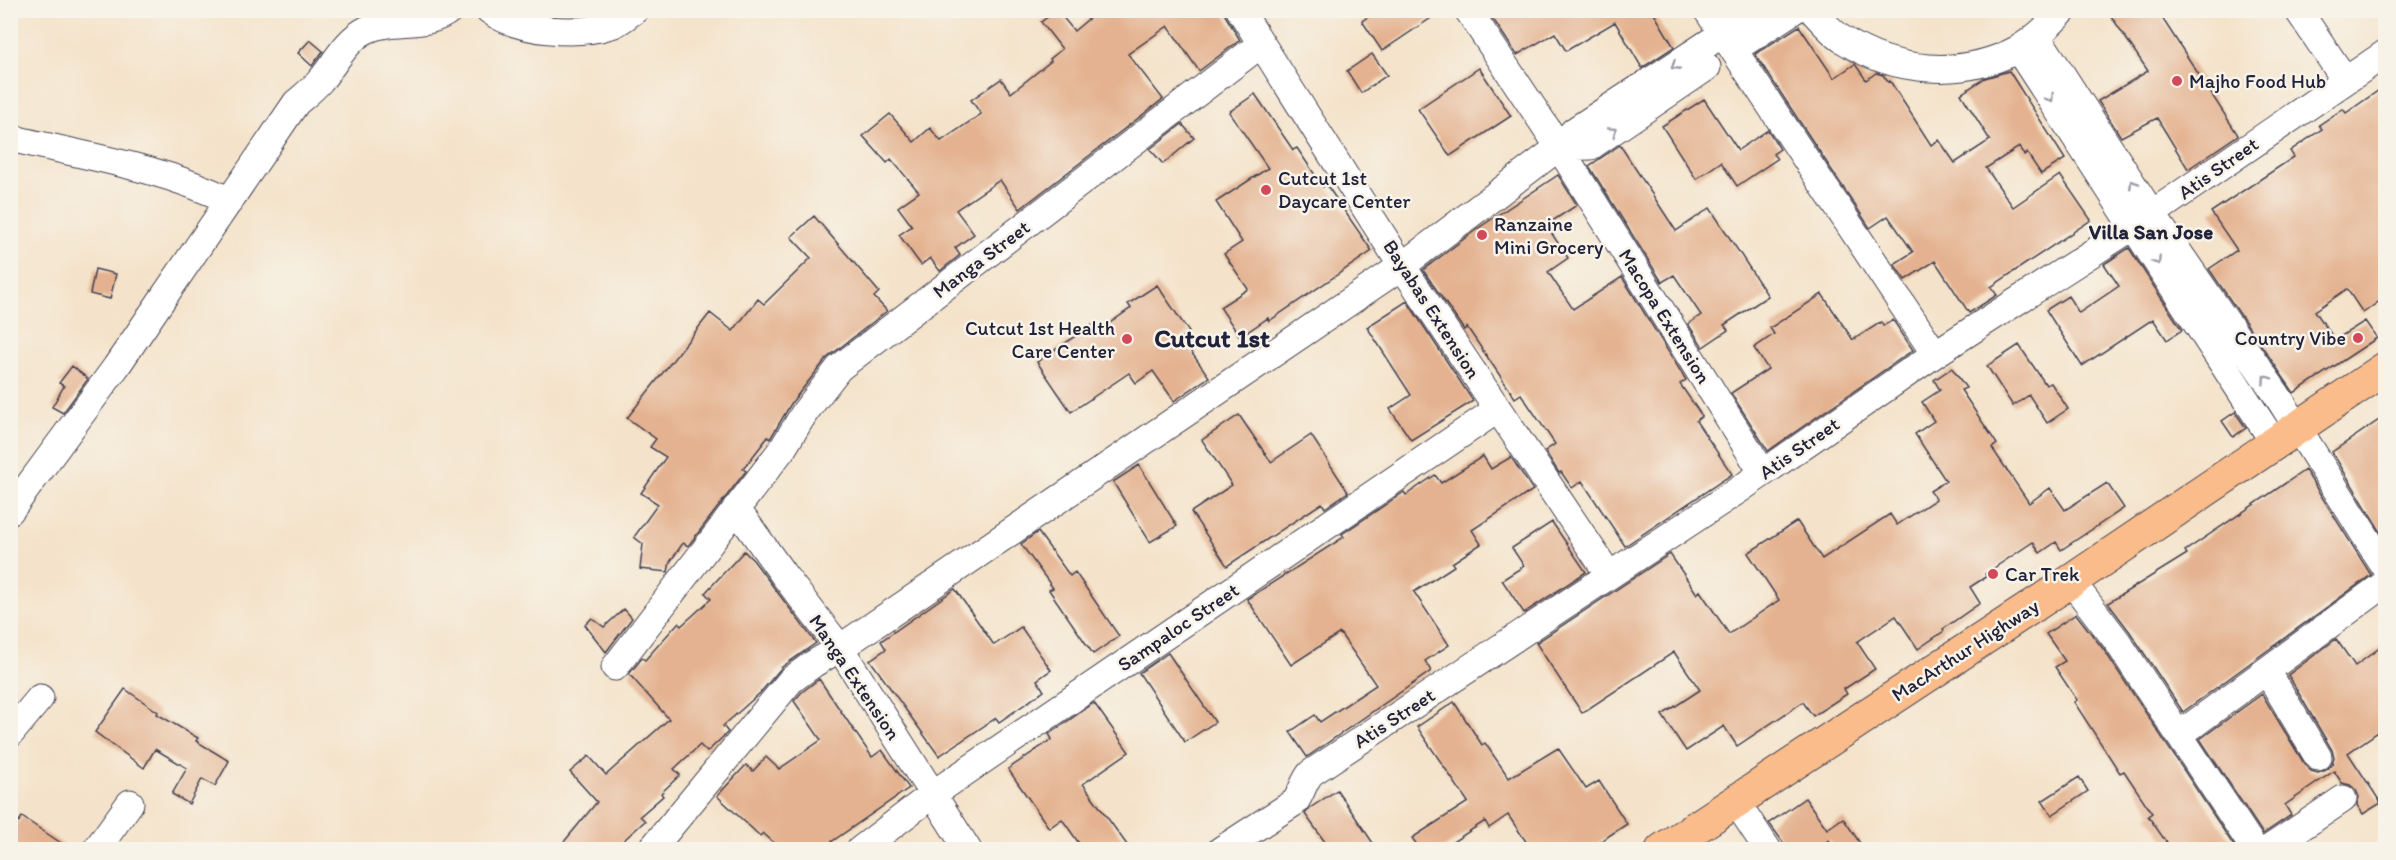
<svg xmlns="http://www.w3.org/2000/svg" width="2396" height="860" font-family="Itim,sans-serif">
<style>
.building{fill:#e4b290}
.lines{fill:none;stroke-linecap:round;stroke-linejoin:round}
.street-casing{stroke:#423f50;stroke-width:29}
.highway-casing{stroke:#423f50;stroke-width:35}
.street{stroke:#fff;stroke-width:27}
.highway{stroke:#fabc8b;stroke-width:33}
.oneway{stroke:#9c9ca7}
.poi-dot{fill:#d1495b;stroke:#f7f3e8;stroke-width:2}
.labels{text-anchor:middle;dominant-baseline:central;stroke-width:5;stroke-linejoin:round;paint-order:stroke}
.poi-label{font-size:20px;fill:#22223b;stroke:#f7f3e8;text-anchor:start}
.street-label{font-size:20px;fill:#22223b;stroke:#f7f3e8}
.neighbourhood-label{font-size:21px;font-weight:bold;fill:#22223b;stroke:#f7f3e8}
.district-label{font-size:26px;font-weight:bold;fill:#22223b;stroke:#f7f3e8}
</style>
<rect width="100%" height="100%" fill="#f7f3e8"/>
<filter id="ink" filterUnits="userSpaceOnUse"><feTurbulence type="fractalNoise" baseFrequency=".0167" numOctaves="2"/><feDisplacementMap in="SourceGraphic" scale="12" xChannelSelector="R" yChannelSelector="G"/><feConvolveMatrix kernelMatrix="1 2 1 2 8 2 1 2 1" color-interpolation-filters="sRGB"/></filter>
<filter id="wash" filterUnits="userSpaceOnUse"><feTurbulence type="fractalNoise" baseFrequency=".008" numOctaves="4" result="noise"/><feDisplacementMap in="SourceGraphic" scale="24" xChannelSelector="R" yChannelSelector="G"/><feGaussianBlur stdDeviation="1.35" result="paint"/><feColorMatrix in="noise" values="0 0 0 0 0 0 0 0 0 0 0 0 0 0 0 0 0 1.4 0 .05"/><feComposite in="paint" operator="in"/></filter>
<g filter="url(#wash)">
<rect width="100%" height="100%" fill="#f4e3ca"/>
<g id="blocks">
<path class="building" d="M1057,10L1074,31L1099,10H1222L1240,40L1199,71L1168,26L1128,54L1163,99L1020,209L1000,180L956,210L974,234L955,248L960,255L940,271L930,258L921,265L899,235L912,226L898,207L919,192L891,159L887,163L863,136L890,114L914,142L930,128L941,141L981,114L971,100L1001,79L1011,93L1051,61L1050,59L1062,49L1041,22Z
M1378,10H1443L1382,51L1362,21Z
M1487,10H1652L1674,47L1642,68L1615,22L1566,51L1555,33L1517,55Z
M2107,10H2157L2238,135L2188,169L2157,118L2121,137L2098,101L2148,71Z
M1799,26L1834,78L1855,64L1866,80L1876,73L1883,75L1888,82L1890,81L1931,145L1939,140L1955,163L1990,140L1961,94L1985,78L2009,71L2065,159L2041,174L2027,153L2024,155L2019,147L1986,168L2013,207L2060,175L2091,220L1991,287L1997,295L1969,313L1935,261L1905,280L1894,264L1913,252L1888,216L1870,228L1755,54Z
M310,40L323,51L312,66L298,53Z
M1372,54L1387,75L1361,93L1347,71Z
M1479,68L1511,116L1450,156L1418,109Z
M2385,86V297L2363,313L2347,289L2315,311L2335,340L2365,321L2377,338L2294,393L2209,269L2237,250L2211,212L2294,157L2290,151L2322,129L2319,125L2343,109L2346,113Z
M1255,94L1293,150L1297,148L1323,187L1326,184L1372,251L1269,321L1268,318L1240,337L1220,307L1248,289L1224,254L1242,242L1216,202L1268,168L1229,112Z
M1704,99L1738,150L1768,130L1780,149L1773,154L1777,159L1737,186L1721,162L1696,179L1662,126Z
M1182,124L1194,138L1163,164L1150,149Z
M1620,145L1676,231L1710,208L1768,296L1724,325L1728,330L1703,347L1688,324L1701,315L1674,275L1662,282L1589,166Z
M1558,175L1577,205L1546,225L1568,258L1548,272L1573,309L1622,277L1686,380L1680,384L1702,416L1696,421L1732,474L1625,546L1582,481L1572,488L1561,472L1559,473L1545,451L1555,444L1521,394L1515,398L1467,327L1464,330L1423,270L1477,229Z
M814,216L879,292L874,297L887,311L827,358L792,402L770,439L768,437L743,469L746,471L688,546L683,543L670,562L668,572L640,569L643,544L634,537L658,504L641,493L666,457L650,447L656,439L627,418L710,313L733,331L758,299L764,304L811,258L791,237Z
M2129,248L2182,330L2167,340L2153,319L2082,366L2046,310L2068,296L2079,313L2119,286L2104,264Z
M95,269L116,274L110,299L90,294Z
M1157,285L1189,332L1181,338L1209,377L1174,401L1153,371L1136,383L1129,373L1071,412L1037,362L1092,325L1097,332L1131,308L1128,304Z
M1822,294L1853,340L1881,322L1883,326L1893,320L1913,350L1768,451L1731,393L1768,369L1754,348L1774,334L1770,328Z
M1407,301L1473,401L1411,440L1390,409L1411,395L1367,327Z
M2019,345L2046,385L2051,383L2068,409L2047,423L2029,395L2013,406L1987,366Z
M72,366L88,379L63,413L52,407L64,386L59,383Z
M1952,368L1966,388L1961,390L1997,444L1992,448L2029,503L2050,488L2065,510L2107,483L2124,508L2061,550L2056,542L2040,553L2033,542L1985,574L1987,576L1970,587L1980,603L1943,629L1944,631L1918,649L1896,616L1857,642L1875,669L1844,689L1847,694L1813,716L1803,702L1737,746L1724,726L1686,751L1662,715L1700,690L1674,652L1582,713L1536,643L1670,554L1697,594L1700,591L1729,634L1779,600L1748,553L1797,521L1822,559L1890,514L1897,525L1936,499L1930,491L1946,481L1915,434L1934,421L1922,402L1940,390L1934,380Z
M2235,412L2246,428L2233,437L2222,421Z
M1239,415L1271,462L1311,435L1348,492L1325,508L1322,503L1227,566L1191,512L1232,485L1202,440Z
M2385,416V539L2332,452Z
M1483,456L1491,469L1511,457L1533,490L1472,530L1481,544L1452,563L1454,566L1414,592L1449,645L1425,661L1431,671L1307,757L1290,732L1315,715L1320,722L1376,685L1340,633L1291,665L1247,599L1344,537L1342,534L1404,492L1406,495L1435,475L1441,483Z
M1139,465L1177,526L1150,542L1113,482Z
M2305,470L2371,575L2183,712L2130,632L2108,603L2187,554L2185,551Z
M1552,522L1586,572L1524,613L1502,580L1524,566L1512,548Z
M1038,532L1070,576L1075,572L1119,636L1093,654L1049,590L1053,588L1021,544Z
M744,551L753,560L816,643L782,667L760,693L723,726L728,732L724,736L707,752L700,745L674,769L680,775L661,793L663,796L640,816L645,821L614,849H558L597,802L570,772L589,756L606,775L669,719L629,674L642,658L645,660L678,623L681,626L711,599L705,593Z
M955,589L994,645L1021,627L1051,670L1037,680L1044,691L999,722L996,718L939,756L870,660L886,649L881,641Z
M624,609L632,618L606,652L585,625L592,618L604,627Z
M2076,614L2104,650L2236,849H2171L2148,816L2152,813L2124,771L2120,773L2074,702L2077,700L2055,667L2065,661L2046,634Z
M2336,639L2355,666L2385,644V727L2348,753L2381,803L2363,814L2357,805L2359,797L2356,790L2350,785L2342,783L2334,771L2285,805L2291,815L2263,834L2200,739L2262,694L2305,765L2311,771L2318,773L2326,770L2332,764L2334,757L2332,750L2288,675Z
M1168,653L1215,722L1185,742L1139,673Z
M819,679L872,757L882,750L909,788L821,849H781L763,833L760,836L717,796L746,765L753,771L766,757L779,769L821,740L794,701L802,692Z
M125,689L158,712L157,714L198,738L196,741L229,761L215,786L202,779L189,804L172,794L187,768L155,749L144,768L95,732Z
M1454,702L1482,745L1485,743L1509,778L1558,748L1586,789L1599,781L1627,824L1589,849H1531L1508,815L1489,828L1485,821L1442,849H1420L1412,838L1468,802L1417,727Z
M1094,703L1129,752L1083,784L1130,849H1083L1062,819L1049,828L1008,769L1052,739L1049,734Z
M2079,777L2088,791L2052,815L2042,801Z
M1337,790L1377,849H1330L1305,814L1310,808Z
M1805,798L1827,829L1843,818L1864,849H1835L1829,840L1815,849H1788L1769,823Z
M22,817L70,849H10V834Z"/>
</g>
</g>
<g filter="url(#ink)">
<use href="#blocks" fill-opacity="0" stroke="#423f50" stroke-width="1.5"/>
<g class="lines">
<defs>
<path id="street" d="M489,10C518,32 577,36 611,25C619,23 627,15 635,10
M1240,10L1402,266L1609,575
M1468,10L1559,147L1763,473
M1707,10L1935,354
M1812,10C1821,20 1831,32 1842,39C1894,73 1963,79 2018,49C2036,39 2050,24 2064,10
M2298,10L2345,80
M2037,36L2152,214L2277,395L2386,569
M1742,44L1794,10
M2018,49L2275,444
M10,138C84,156 162,167 230,201
M1559,147L1591,146L1707,67
M736,508L783,574L840,648L968,850
M10,511L116,367L296,103C304,96 313,89 320,81C334,65 346,40 366,30C394,17 426,29 450,10
M2071,581L2117,641L2255,850
M615,667L783,448L805,412L839,368L1261,44
M2267,671L2318,757
M10,734L40,698
M2179,735L2386,583
M1735,800L1768,850
M96,850L130,803
M651,850L791,680L813,664L840,648L1402,266L1559,147L1574,131L1759,10
M860,850L933,794L1498,409
M1221,850L1295,802C1302,793 1303,782 1311,773L1740,489L1935,354L2134,226L2386,53
M2267,850L2343,799"/>
<path id="highway" d="M1662,850L2071,581L2386,368"/>
</defs>
<use href="#street" class="street-casing"/>
<use href="#highway" class="highway-casing"/>
<use href="#street" class="street"/>
<use href="#highway" class="highway"/>
</g>
<defs><path id="oneway-chevron" d="M-2-3.5L2.5 0L-2 3.5" fill="none" stroke-width="1.6" stroke-linecap="round" stroke-linejoin="round" transform="scale(1.5)"/></defs>
<g class="oneway">
<use href="#oneway-chevron" transform="translate(1675 66) rotate(147)"/>
<use href="#oneway-chevron" transform="translate(2050 98) rotate(57)"/>
<use href="#oneway-chevron" transform="translate(1613 131) rotate(-34)"/>
<use href="#oneway-chevron" transform="translate(2133 184) rotate(-123)"/>
<use href="#oneway-chevron" transform="translate(2157 261) rotate(57)"/>
<use href="#oneway-chevron" transform="translate(2266 379) rotate(-125)"/>
</g>
</g>
<g class="poi-dot">
<circle cx="2177" cy="81" r="6"/>
<circle cx="1266" cy="190" r="6"/>
<circle cx="1482" cy="235" r="6"/>
<circle cx="2358" cy="338" r="6"/>
<circle cx="1127" cy="339" r="6"/>
<circle cx="1993" cy="574" r="6"/>
</g>
<g class="labels">
<g class="poi-label">
<text x="2189" y="81">Majho Food Hub</text>
<text x="1278" y="178">Cutcut 1st<tspan x="1278" dy="23">Daycare Center</tspan></text>
<text x="1494" y="224">Ranzaine<tspan x="1494" dy="23">Mini Grocery</tspan></text>
<text x="1115" y="328" text-anchor="end">Cutcut 1st Health<tspan x="1115" dy="23">Care Center</tspan></text>
<text x="2346" y="338" text-anchor="end">Country Vibe</text>
<text x="2005" y="574">Car Trek</text>
</g>
<g class="street-label">
<text transform="translate(2218 168) rotate(-35)">Atis Street</text>
<text transform="translate(981 259) rotate(-37)">Manga Street</text>
<text transform="translate(1432 309) rotate(57)">Bayabas Extension</text>
<text transform="translate(1665 316) rotate(58)">Macopa Extension</text>
<text transform="translate(1799 448) rotate(-35)">Atis Street</text>
<text transform="translate(1178 627) rotate(-34)">Sampaloc Street</text>
<text transform="translate(1965 650) rotate(-33)">MacArthur Highway</text>
<text transform="translate(855 677) rotate(56)">Manga Extension</text>
<text transform="translate(1394 718) rotate(-33)">Atis Street</text>
</g>
<g class="neighbourhood-label">
<text x="2151" y="231">Villa San Jose</text>
</g>
<g class="district-label">
<text x="1212" y="338">Cutcut 1st</text>
</g>
</g>
<rect width="2396" height="860" fill="none" stroke="#f7f3e8" stroke-width="36"/>
</svg>
